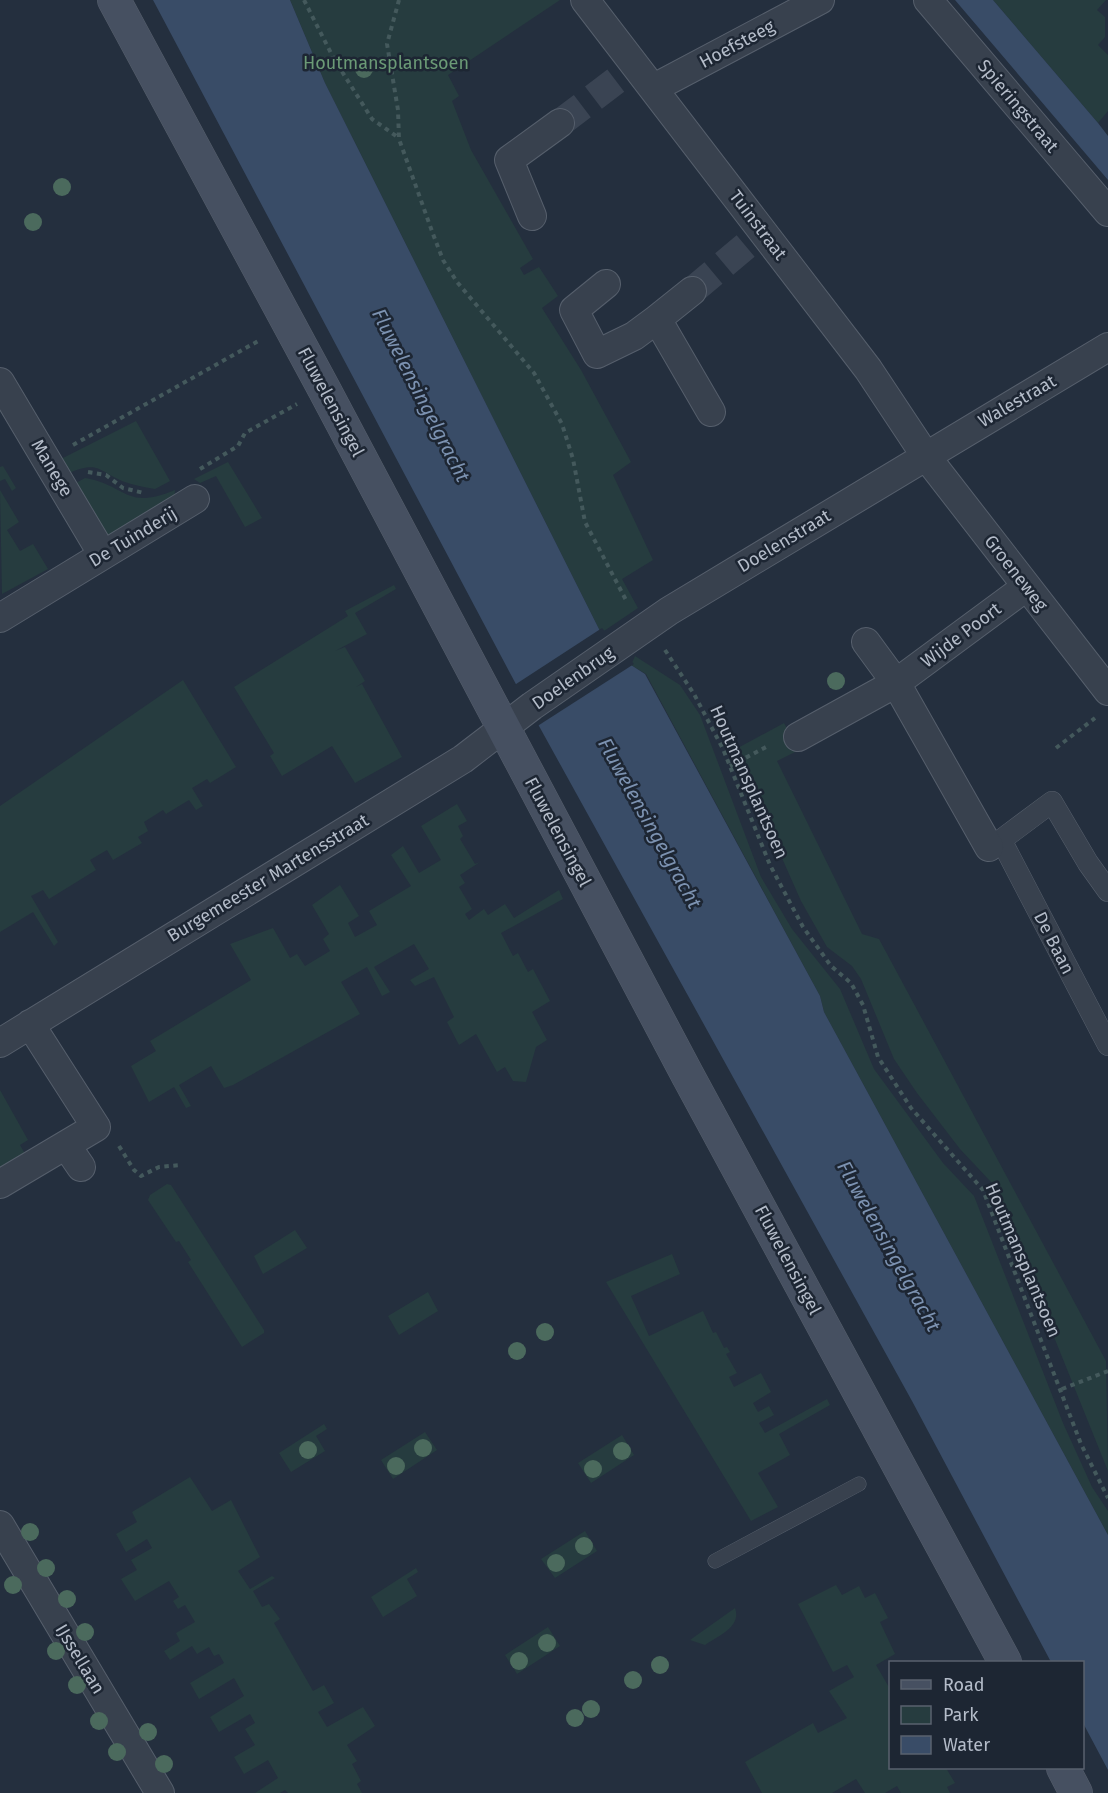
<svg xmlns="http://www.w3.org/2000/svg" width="1108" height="1793" font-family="'Fira Sans',sans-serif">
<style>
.green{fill:#263c3f}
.water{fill:#394c67}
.pier{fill:#242f3e}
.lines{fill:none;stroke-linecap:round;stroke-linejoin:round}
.minor-tunnel{stroke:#3a4453;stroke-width:28;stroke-dasharray:28 14;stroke-linecap:butt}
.service-casing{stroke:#565f6c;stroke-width:15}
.pedestrian-casing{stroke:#565f6c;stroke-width:22}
.minor-casing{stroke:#565f6c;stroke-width:30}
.secondary-casing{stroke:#565f6c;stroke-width:34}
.path{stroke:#44595c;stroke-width:4;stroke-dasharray:4.5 4.5;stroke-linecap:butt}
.service{stroke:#38414e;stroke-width:14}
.pedestrian{stroke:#38414e;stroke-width:21}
.minor{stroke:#38414e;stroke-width:28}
.secondary{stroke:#465061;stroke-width:33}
.tree{fill:#4b6a5d}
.labels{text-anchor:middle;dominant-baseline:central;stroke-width:5;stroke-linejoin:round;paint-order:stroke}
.street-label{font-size:18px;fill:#b4bcc9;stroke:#1d2633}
.park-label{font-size:18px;fill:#6b9a76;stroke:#1d2633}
.water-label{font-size:20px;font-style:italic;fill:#7c92b1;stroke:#1d2633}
</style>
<rect width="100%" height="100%" fill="#242f3e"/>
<path class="green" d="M290,0H560L448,75L459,96L452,101L471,150L533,259L520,268L524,275L539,267L558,296L542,308L581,370L631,462L613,475L653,560L622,579L638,608L601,633L325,83Z
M993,0H1106L1097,10L1105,17V37L1098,45L1108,55V111L1098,123Z
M136,421L170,481L155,489C143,487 133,485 122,481C97,470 99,461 69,473L61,459Z
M228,462L262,518L245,527L216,476L200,483L194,479Z
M3,466L16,488L12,491L5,479L0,481V467Z
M85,478C127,485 125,511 175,490L174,501L112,536L104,534L74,484Z
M0,490L19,522L7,530L20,551L33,544L48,569L2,594Z
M394,585L396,589L355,613L367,634L335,651L345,647L365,681L356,687L362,684L402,757L355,783L332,746L282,776L270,756L274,753L234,687L348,616L345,611Z
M635,656L680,685L700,715L761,877L792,929L840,989L874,1069L943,1163L974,1196L1063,1423L1092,1487L1108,1511V1535L824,1012L820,996L646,674L631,665Z
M183,680L236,767L210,783L207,779L192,788L203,806L196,810L189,800L166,814L163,810L144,822L148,831L138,837L142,843L113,860L107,850L90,860L96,870L49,899L43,890L31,896L58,942L54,946L33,912L0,932V806Z
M784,723L799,750L777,761L862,934L879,939L1106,1361L1108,1471L992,1183L960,1149L917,1093L894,1059L861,979L852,966L827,947L801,901L734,750Z
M457,804L467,821L458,826L463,836L460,839L475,864L480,862L460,875L465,883L459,887L472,909L465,914L469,920L484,909L488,915L505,904L514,918L559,890L563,899L501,933L513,956L518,953L528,972L533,969L550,1001L532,1012L547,1040L536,1047L526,1082L513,1081L505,1067L497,1072L476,1034L459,1045L447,1022L454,1017L434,977L415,986L410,980L429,969L414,944L374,967L390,992L382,996L367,967L341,982L360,1014L233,1085L224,1088L211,1066L179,1085L191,1106L186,1108L174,1087L149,1102L131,1066L156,1051L150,1041L251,980L230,944L273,928L290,958L297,954L305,966L330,951L323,939L329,934L312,905L340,885L359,916L348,923L355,937L377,925L369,911L411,886L391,855L403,846L419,873L441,860L421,826Z
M0,1090L28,1140L20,1145L28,1159L0,1177Z
M167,1184L171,1185L264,1330V1333L242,1347L188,1262L191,1260L179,1241L176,1242L148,1200L150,1195Z
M295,1230L307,1248L263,1274L254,1256Z
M672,1254L680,1274L631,1296L649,1336L703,1311L713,1333L716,1332L724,1348L727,1347L730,1352L726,1354L737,1373L729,1377L734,1387L761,1373L771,1392L753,1403L758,1412L769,1406L774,1415L759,1423L765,1433L827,1399L830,1405L779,1434L790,1455L758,1473L778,1507L751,1521L606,1282Z
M428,1292L438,1311L399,1335L388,1316Z
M324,1424L327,1429L316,1436L325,1451L291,1472L279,1453Z
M425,1432L437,1450L393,1479L381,1460Z
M622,1435L634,1455L591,1483L578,1463Z
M190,1477L212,1511L231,1500L260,1557L238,1571L250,1589L272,1576L275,1578L253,1591L262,1607L269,1604L280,1619L274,1623L313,1691L324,1685L334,1703L318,1712L327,1727L363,1707L375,1726L347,1745L357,1761L352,1764L361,1781L357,1784L362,1793H288L285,1790L280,1793H255L278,1778L268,1760L244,1774L234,1757L255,1745L245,1729L255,1723L250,1714L219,1732L210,1717L244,1696L234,1678L199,1699L190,1683L224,1663L219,1654L214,1656L209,1647L197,1654L192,1646L170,1660L164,1651L180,1641L176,1633L195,1622L185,1605L178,1609L173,1601L179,1597L169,1581L135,1601L121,1579L137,1570L131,1560L152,1548L147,1539L126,1552L116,1534L137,1522L132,1512Z
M585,1531L597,1551L555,1578L541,1559Z
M416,1568L418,1572L407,1579L417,1596L383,1617L371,1597Z
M836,1585L842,1595L859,1586L865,1598L875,1593L888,1618L880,1622L895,1654L876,1665L890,1689V1768H946L955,1783L947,1787L950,1793H901L897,1786L885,1793H865L856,1779L832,1793H762L745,1762L813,1723L818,1733L847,1718L829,1691L854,1677L847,1665L833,1672L798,1604Z
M735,1608C742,1627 718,1636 705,1645L690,1640Z
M548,1627L560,1646L517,1674L505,1655Z"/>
<path class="water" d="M153,0H290L325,83L601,633L631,665L645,674L820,996L824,1012L1108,1535V1770L1083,1723L1082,1662H1051L912,1401L518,688Z
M955,0H993L1098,123L1108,136V180Z"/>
<path class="pier" d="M602,628L634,664L536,727L513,686Z"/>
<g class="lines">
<path class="minor-tunnel" d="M560,123L618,79
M692,291L748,244"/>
<defs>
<path id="service" d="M715,1561L859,1484"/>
<path id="pedestrian" d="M1001,840L1052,802L1088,863L1108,891
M989,847L1001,840L1108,1045"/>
<path id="minor" d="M585,0L868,369L925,455L1108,691
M928,0L1108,212
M654,88L820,0
M532,216L509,160L560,123
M606,284L574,310L597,354L634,336L657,319
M692,291L657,319L711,412
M0,382L103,555
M0,618L195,499
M866,642L896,683L1026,587
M798,737L896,683L989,847
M0,1043L463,759L532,706L669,611L1108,347
M66,1145L81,1167
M0,1184L96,1127L30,1024
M0,1525L160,1793"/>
<path id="secondary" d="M114,0L324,389L688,1076L1005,1662
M1063,1768L1076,1793"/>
</defs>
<use href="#service" class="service-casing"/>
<use href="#pedestrian" class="pedestrian-casing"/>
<use href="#minor" class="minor-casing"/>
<use href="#secondary" class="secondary-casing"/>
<path class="path" d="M304,0L334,59L372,119L399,138
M399,0L387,44L398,110L399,139L433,234L443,260L457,282L534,373L562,424L573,459L585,522L627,602
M73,445L260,340
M200,469L238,446L245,433L297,404
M88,472L106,475L123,488L144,493
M665,650L694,694L723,749L770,865L803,927L831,966L851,983L863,1005L878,1057L911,1108L983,1190L1081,1444L1108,1498
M1056,748L1095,718
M730,766L768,746
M119,1146L134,1170L141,1176L159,1167L180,1165
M1062,1389L1108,1371"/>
<use href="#service" class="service"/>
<use href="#pedestrian" class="pedestrian"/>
<use href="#minor" class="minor"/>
<use href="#secondary" class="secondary"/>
</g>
<g class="tree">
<circle cx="364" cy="69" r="9"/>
<circle cx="62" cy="187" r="9"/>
<circle cx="33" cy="222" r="9"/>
<circle cx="836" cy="681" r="9"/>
<circle cx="545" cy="1332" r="9"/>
<circle cx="517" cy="1351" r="9"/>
<circle cx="423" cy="1448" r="9"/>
<circle cx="308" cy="1450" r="9"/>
<circle cx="622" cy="1451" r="9"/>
<circle cx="396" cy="1466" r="9"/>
<circle cx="593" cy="1469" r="9"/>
<circle cx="30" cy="1532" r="9"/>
<circle cx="584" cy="1546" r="9"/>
<circle cx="556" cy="1563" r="9"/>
<circle cx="46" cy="1568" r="9"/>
<circle cx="13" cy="1585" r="9"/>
<circle cx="67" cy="1599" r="9"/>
<circle cx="85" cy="1632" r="9"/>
<circle cx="547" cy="1643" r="9"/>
<circle cx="56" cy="1651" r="9"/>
<circle cx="519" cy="1661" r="9"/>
<circle cx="660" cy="1665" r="9"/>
<circle cx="633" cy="1680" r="9"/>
<circle cx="77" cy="1685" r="9"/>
<circle cx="591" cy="1709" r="9"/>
<circle cx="575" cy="1718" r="9"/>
<circle cx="99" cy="1721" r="9"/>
<circle cx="148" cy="1732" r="9"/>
<circle cx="117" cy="1752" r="9"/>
<circle cx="164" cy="1764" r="9"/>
</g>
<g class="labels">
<g class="street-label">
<text transform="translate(737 44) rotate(-28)">Hoefsteeg</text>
<text transform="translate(1018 106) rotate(50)">Spieringstraat</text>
<text transform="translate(758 225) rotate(53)">Tuinstraat</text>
<text transform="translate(1017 401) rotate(-30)">Walestraat</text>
<text transform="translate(331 402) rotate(62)">Fluwelensingel</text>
<text transform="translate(52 468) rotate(59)">Manege</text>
<text transform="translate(133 537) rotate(-31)">De Tuinderij</text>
<text transform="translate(784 541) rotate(-31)">Doelenstraat</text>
<text transform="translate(1016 573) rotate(52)">Groeneweg</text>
<text transform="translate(961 635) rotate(-37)">Wijde Poort</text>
<text transform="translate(573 678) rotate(-35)">Doelenbrug</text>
<text transform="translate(749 782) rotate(66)">Houtmansplantsoen</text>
<text transform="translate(558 832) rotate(62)">Fluwelensingel</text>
<text transform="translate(268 878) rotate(-31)">Burgemeester Martensstraat</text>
<text transform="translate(1054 943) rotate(63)">De Baan</text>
<text transform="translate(788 1260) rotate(62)">Fluwelensingel</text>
<text transform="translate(1023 1260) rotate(67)">Houtmansplantsoen</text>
<text transform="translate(80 1659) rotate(59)">IJssellaan</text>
</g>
<g class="park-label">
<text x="386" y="63">Houtmansplantsoen</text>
</g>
<g class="water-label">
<text transform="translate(421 395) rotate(63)">Fluwelensingelgracht</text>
<text transform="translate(650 823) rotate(61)">Fluwelensingelgracht</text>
<text transform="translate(889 1246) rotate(61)">Fluwelensingelgracht</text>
</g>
</g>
<rect x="889" y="1661" width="195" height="108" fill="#1d2633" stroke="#59626f" stroke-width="1.5"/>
<rect x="901" y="1680" width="30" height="9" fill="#465061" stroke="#59626f" stroke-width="1.5"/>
<text x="943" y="1691" font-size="18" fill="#b4bcc9">Road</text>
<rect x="901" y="1706" width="30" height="18" fill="#263c3f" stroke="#59626f" stroke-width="1.5"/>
<text x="943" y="1721" font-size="18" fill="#b4bcc9">Park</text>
<rect x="901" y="1736" width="30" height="18" fill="#394c67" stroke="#59626f" stroke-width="1.5"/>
<text x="943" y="1751" font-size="18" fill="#b4bcc9">Water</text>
</svg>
